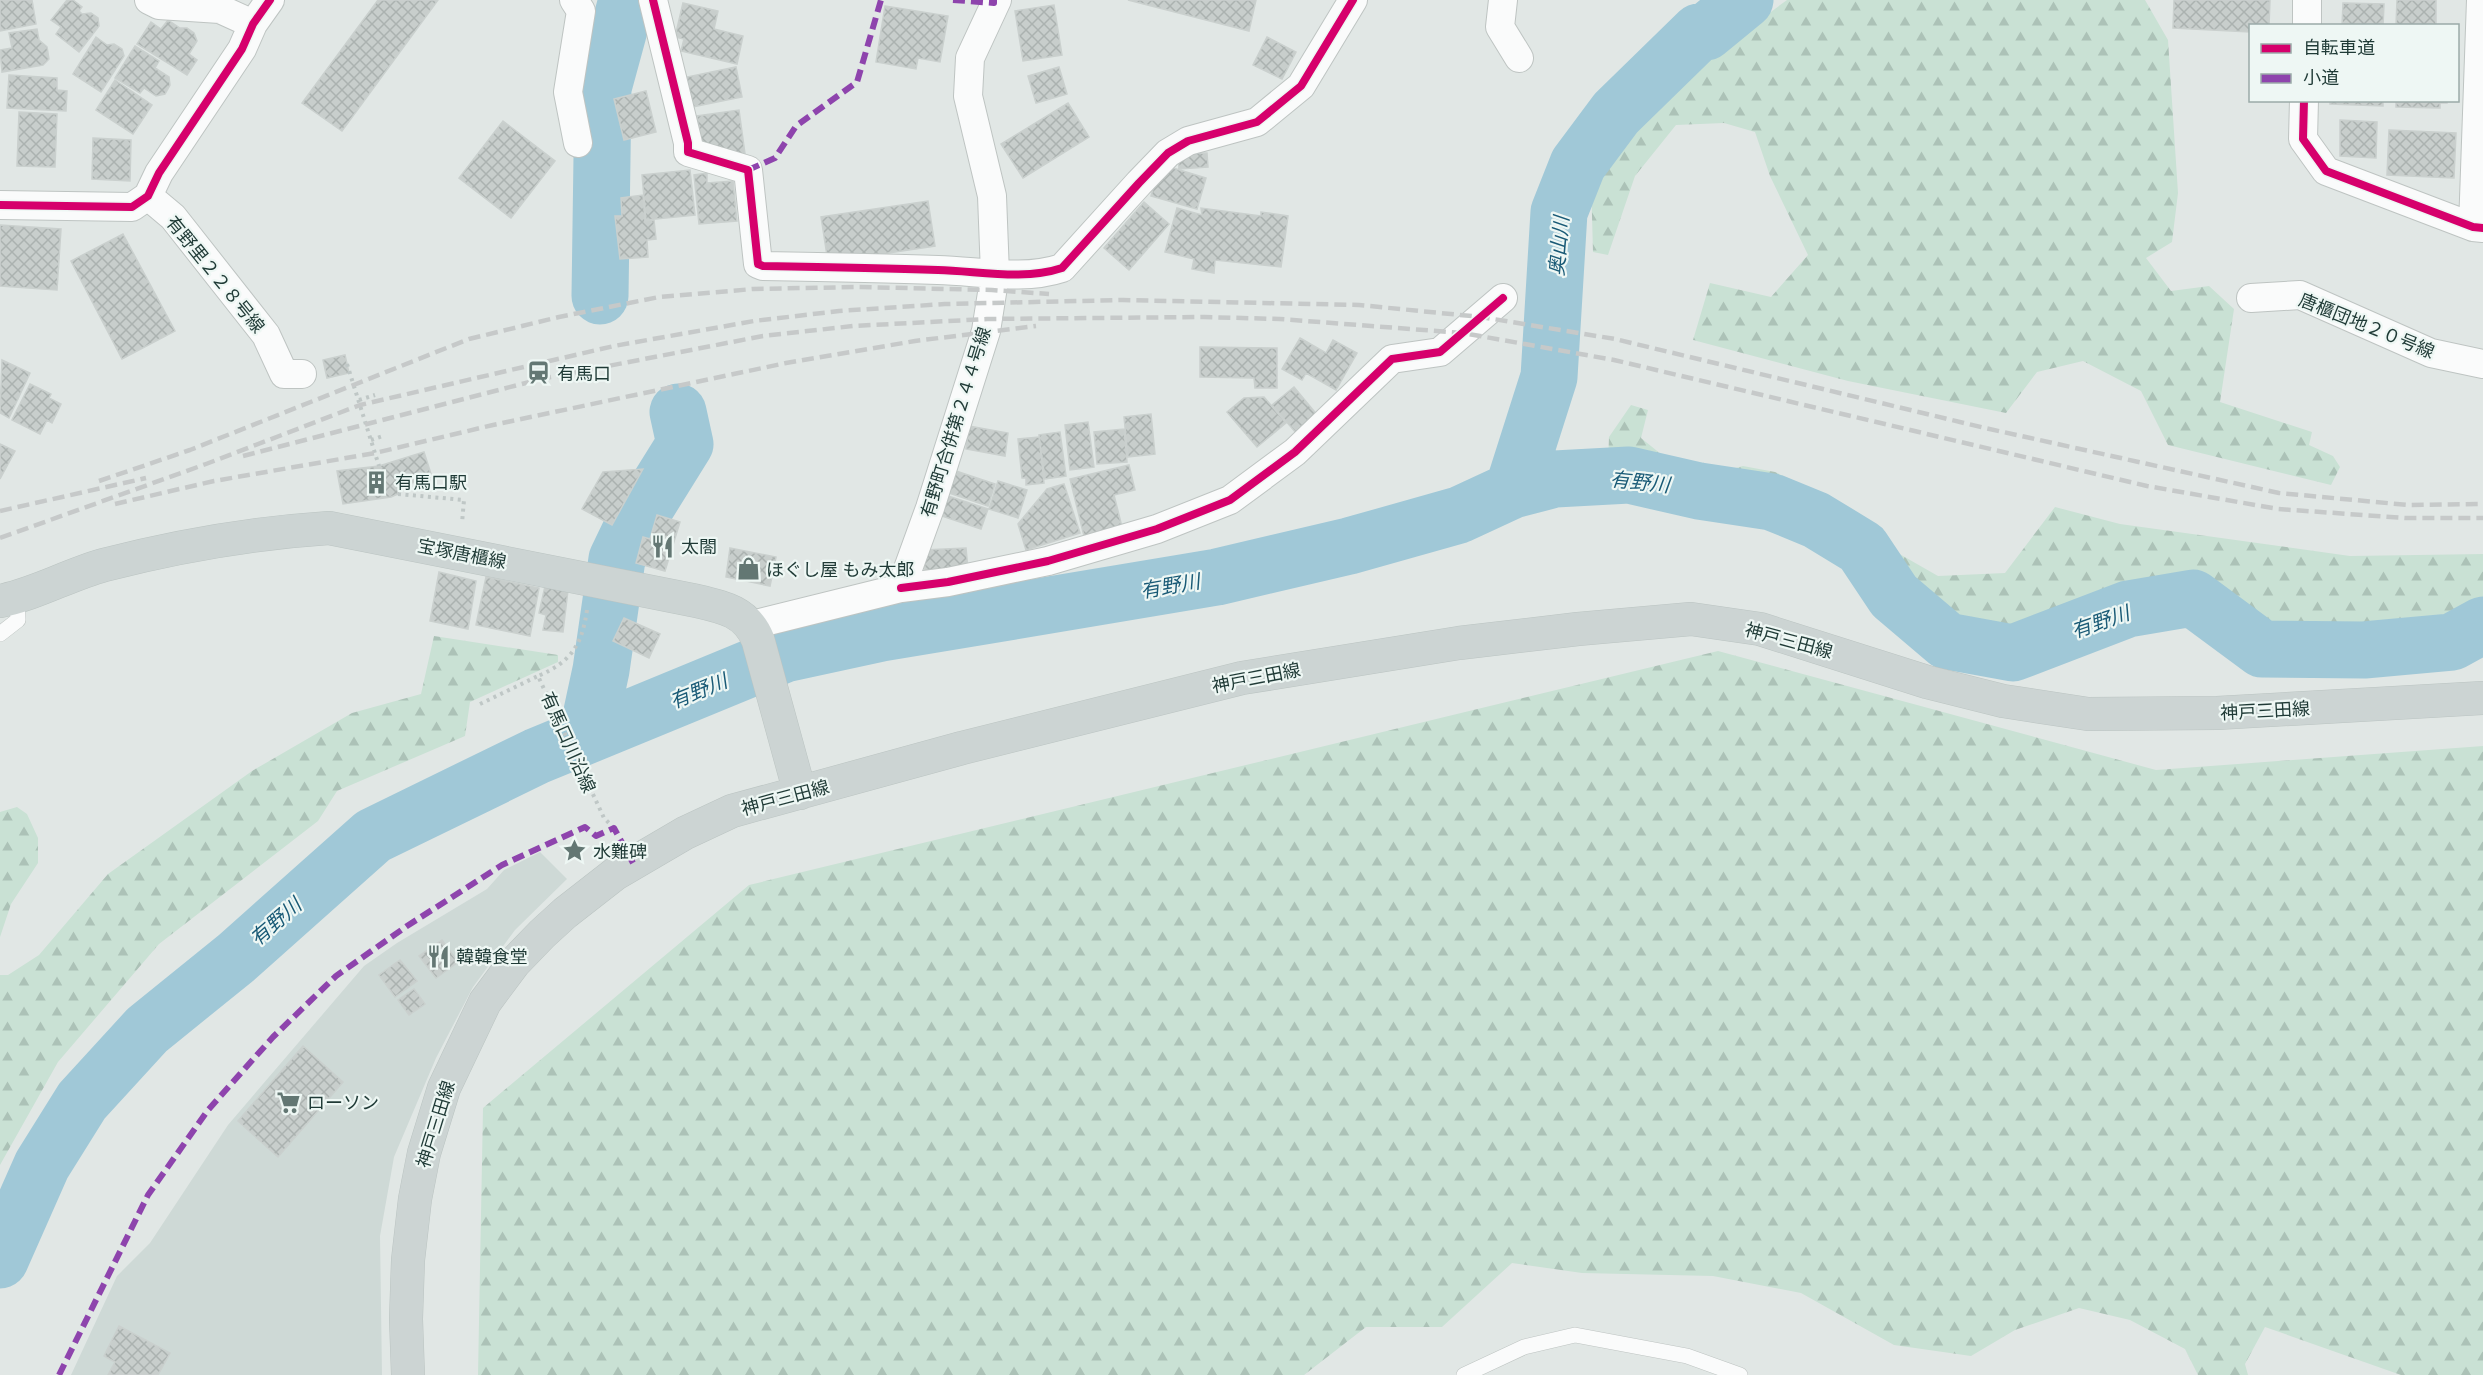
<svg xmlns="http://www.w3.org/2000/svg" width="2483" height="1375" font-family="Lato,'Noto Sans JP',sans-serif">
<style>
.built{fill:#ced9d6}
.forest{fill:url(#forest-firs)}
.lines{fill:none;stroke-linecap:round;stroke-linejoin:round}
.river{stroke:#a0c8d7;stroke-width:57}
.building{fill:url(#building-cross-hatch);stroke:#cad0ce;stroke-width:1.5}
.service-casing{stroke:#bec4c2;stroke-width:16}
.minor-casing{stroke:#bec4c2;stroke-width:30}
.primary-casing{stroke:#bbc4c2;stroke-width:34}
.path{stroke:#bfc7c6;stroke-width:4;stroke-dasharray:3 4.5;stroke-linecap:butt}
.service{stroke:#fafbfb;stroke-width:15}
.minor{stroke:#fafbfb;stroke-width:28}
.primary{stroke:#ccd4d3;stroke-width:33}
.rail{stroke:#c6c9c9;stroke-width:4.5;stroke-dasharray:12 6;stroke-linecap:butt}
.quiet{stroke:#8e44ad;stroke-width:6;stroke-dasharray:12 6;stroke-linecap:butt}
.cycleway-casing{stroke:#eef7f4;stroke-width:11}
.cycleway{stroke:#d6006c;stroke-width:8}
.labels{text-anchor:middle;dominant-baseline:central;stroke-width:4.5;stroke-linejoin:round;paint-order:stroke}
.street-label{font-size:18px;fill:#1f3a36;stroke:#eef7f4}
.poi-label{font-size:18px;fill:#1f3a36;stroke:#eef7f4;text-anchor:start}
.water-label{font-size:20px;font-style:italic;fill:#195a76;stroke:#eef7f4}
</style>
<defs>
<pattern id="forest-firs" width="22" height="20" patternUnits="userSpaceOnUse" patternTransform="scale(1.5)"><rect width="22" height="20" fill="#c9e1d4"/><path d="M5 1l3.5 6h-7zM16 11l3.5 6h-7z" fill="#acc2b7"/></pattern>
<pattern id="building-cross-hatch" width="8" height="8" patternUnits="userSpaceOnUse" patternTransform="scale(1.5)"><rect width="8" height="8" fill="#c8cecc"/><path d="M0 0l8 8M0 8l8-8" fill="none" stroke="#abb2b0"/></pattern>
</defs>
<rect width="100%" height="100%" fill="#e1e7e5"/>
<path class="built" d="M540,852L567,879L515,930L473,987L436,1058L394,1157L380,1236L382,1375H71L117,1276L150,1243L228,1125L364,966L397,943L487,889L504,870Z"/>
<path class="forest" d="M1787,0H2145L2168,40L2178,193L2172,242L2146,258L2171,291L2209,286L2234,309L2220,402L2312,432L2309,445L2333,456L2340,467L2331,485L2168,445L2141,391L2083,361L2037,372L2006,413L1848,381L1693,340L1710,283L1771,297L1808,255L1770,176L1755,132L1724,123L1676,125L1635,176L1608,255L1593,252L1591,180L1655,84L1723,47Z
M1631,405L1648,410L1641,438L1677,467L1718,473L1743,466L1775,472L1826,496L1844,517L1875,540L1938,576L2005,573L2055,507L2120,524L2350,556L2483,554V649L2448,665L2281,671L2189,587L2129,599L1979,664L1916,646L1885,620L1852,572L1773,525L1607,493L1609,437Z
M434,636L558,655V662L470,702L465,736L337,791L318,821L159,944L58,1062L0,1165V975H8L39,955L108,874L252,771L352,713L421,694Z
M1718,651L2156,770L2483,746V1375H2401L2265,1327L2245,1364L2248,1375H2198L2185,1349L2130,1320L2079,1308L2015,1330L1971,1356L1894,1345L1801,1293L1713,1276L1582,1273L1512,1263L1442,1327H1366L1304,1375H478L483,1108L749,885Z
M17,807L27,814L38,838V863L11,904L0,937V812Z"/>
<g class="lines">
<path class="river" d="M600,296L603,88L627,0
M1513,490L1549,377L1559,212L1578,164L1616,113L1699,32H1706L1745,0
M587,735L601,670L617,559L629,534L685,444L678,412
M0,1260L42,1165L82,1101L147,1030L236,958L373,836L537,756L785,654L882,633L1217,577L1349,546L1459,515L1513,490L1555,479L1629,475L1699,491L1772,502L1816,520L1862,548L1894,596L1947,641L2013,653L2128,609L2193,598L2262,649L2364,650L2452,642L2483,625"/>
</g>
<path class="building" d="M0,0H32L36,24L0,31Z
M67,0H73L82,7L79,11L82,14L91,13L98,18L99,26L79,52L56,34L61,27L51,20Z
M378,0H438L342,131L302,103Z
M1128,0H1256L1249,31Z
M2174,0H2270L2269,26H2250V32L2173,28Z
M2397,0H2436V26H2396Z
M683,3L718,11L714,29L743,36L737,64L681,51L684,39L675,37Z
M2343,3L2384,4L2383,26H2342Z
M1054,5L1062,55L1023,61L1015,11Z
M885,6L948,16L940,62L918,58L916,69L876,62Z
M168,20L180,28H187L194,33L197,41L189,54L197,60L187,75L137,44L151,22L161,29Z
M37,29L39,40L47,47L49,59L43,65L2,72L0,50L12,48L9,33Z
M96,37L107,45L114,44L122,49L124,56L101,92L73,74Z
M1267,37L1296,52L1282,79L1253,65Z
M135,46L159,61L155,68L169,77L170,85L165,94L156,96L144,88L140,93L115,78Z
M736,67L742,97L692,107L687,77Z
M1059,67L1067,94L1036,103L1028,76Z
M9,75L57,78V90L67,91L66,111L7,108Z
M115,80L152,105L133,134L96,110Z
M646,91L656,132L624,140L614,99Z
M2330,100H2383V106L2330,104Z
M2396,100H2447V103H2440V108L2396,107Z
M1068,103L1089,137L1023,178L1001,144Z
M739,110L745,154L721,158L702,151L697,116Z
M19,112L57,114L55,167L17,166Z
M2340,120L2377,122L2376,158L2340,156Z
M503,121L555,161L511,218L459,178Z
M2389,130L2456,133L2454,178L2387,175Z
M93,138L131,140L130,181L92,179Z
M1207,153L1208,167L1179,169L1178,154Z
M1160,164L1206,178L1197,209L1151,196Z
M690,170L695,215L646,220L642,175Z
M707,173V183L733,181L737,221L699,224L694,175Z
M643,195L645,221L654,220L656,239L647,240L648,257L620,259L615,216H622L621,198Z
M928,201L935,246L828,262L821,217Z
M1144,202L1169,224L1129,270L1104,248Z
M1177,208L1202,215L1201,208L1261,216V212L1288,216L1281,267L1215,260L1214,273L1192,269L1194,259L1165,252Z
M0,225L61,229L57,290L0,286Z
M123,234L175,331L122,359L71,261Z
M1300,338L1326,353L1333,340L1357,353L1336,390L1306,373L1302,380L1282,369Z
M1200,347L1277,348V388H1255L1254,378L1200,377Z
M345,355L349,373L327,378L323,360Z
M2,360L30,373L9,418L0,413Z
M30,384L51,394L49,398L61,404L52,423L47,420L40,434L12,420Z
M1294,387L1318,416L1297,434L1272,405Z
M1264,397L1286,423L1257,447L1227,412L1244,398Z
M1151,414L1155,454L1128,457L1124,417Z
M1088,422L1094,467L1070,470L1065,425Z
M969,426L1008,433L1005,456L966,449Z
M1124,429L1127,462L1097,464L1094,432Z
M1060,432L1066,476L1045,479L1039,435Z
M1039,437L1044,483L1026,485V478H1022L1018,439Z
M0,444L15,451L0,479Z
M424,452L432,477L398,487V494L391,497L343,504L337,471L379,466Z
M1129,465L1135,490L1114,495L1122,527L1084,536L1070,479Z
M643,469L612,525L582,509L603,472Z
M956,471L995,484L988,506L949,493Z
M998,481L1027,490L1018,518L989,509Z
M1064,484L1080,533L1026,550L1018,524L1047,489Z
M948,496L988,509L981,529L942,516Z
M657,515L680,522L665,571L636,563L643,537L650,539Z
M730,548L776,557L770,586L726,577Z
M966,548L968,569L925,571L924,550Z
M439,572L476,581L468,629L430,621Z
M486,577L539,588L530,636L476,625Z
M545,586L568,590L563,632L543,630L546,615L539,613Z
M624,618L660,634L649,658L613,641Z
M442,940L458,962L436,978L419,956Z
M400,960L417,981L395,997L379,975Z
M414,989L425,1004L409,1015L398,1000Z
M303,1046L343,1082L278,1157L238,1121Z
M119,1326L170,1353L158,1375H108L115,1362L104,1356Z"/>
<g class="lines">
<defs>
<path id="service" d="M0,634L18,620L17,598
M1464,1375L1524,1347L1575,1335L1687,1356L1740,1375"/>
<path id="minor" d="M149,0L159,5L220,9L253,24
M574,0L581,11L568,92L578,143
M653,0L688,143V152L748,170L758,264L763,266C822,267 880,268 938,270C979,271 1023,281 1062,268L1139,183L1168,153L1188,141L1257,122L1301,86L1353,0
M1503,0L1500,27L1519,58
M2307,26V0
M2304,100L2303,139L2326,171L2473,227L2483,228
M148,196L173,217L266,335L284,374H302
M0,205L132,207L148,196L159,173L242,49L253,24L270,0
M2473,227L2481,0
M2251,298L2300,295L2431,353L2483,364
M901,588L948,582L1048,561L1157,529L1230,500L1295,452L1392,359L1440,352L1503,298
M752,625L901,588L930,508L986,331L995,274L992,196L968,96L970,58L997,0"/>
<path id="primary" d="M0,601C36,594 68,575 104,565C178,546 253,533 329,528L697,601C724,607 747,612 758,640L800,793
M408,1375L406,1319L408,1260L415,1199L424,1153L444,1088L485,1002L514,963L542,934L565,913L615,874L685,833L732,811L962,748L1242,678L1459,643L1578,629L1691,619L1760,629L1927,682L2003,701L2088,714L2217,713L2483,698"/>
</defs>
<use href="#service" class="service-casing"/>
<use href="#minor" class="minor-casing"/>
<use href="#primary" class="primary-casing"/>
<path class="path" d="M347,364L379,466
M359,400L375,395
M371,440L383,436
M398,494L464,500L462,523
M587,610C582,645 571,662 538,676L604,818L614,828
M480,704L538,676"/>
<use href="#service" class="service"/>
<use href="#minor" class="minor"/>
<use href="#primary" class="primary"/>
<path class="rail" d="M243,456L541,379L763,336L853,326L987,319L1204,317L1280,319L1463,333L1614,360L2147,486L2278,509L2405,518H2483
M99,481L190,450L469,339L559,317L659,297L753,289L859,287L992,290L1049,294
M115,504L214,481L375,453L493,425L786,363L915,341L1036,326
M0,511L146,478
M0,538L206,464L360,405L614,346L754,321L839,311L945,304L1123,300L1359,305L1481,317L1615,339L1985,428L2279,493L2408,505L2483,504"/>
<path class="quiet" d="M953,0L994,3V0
M748,170L775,158L796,126L857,82L881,0
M59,1375L148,1195L208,1110L273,1037L336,976L407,926L502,865L585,827L596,836L614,828L633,863"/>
<defs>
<path id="cycleway" d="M653,0L688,143V152L748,170L758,264L763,266C822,267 880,268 938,270C979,271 1023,281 1062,268L1139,183L1168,153L1188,141L1257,122L1301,86L1353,0
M2304,100L2303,139L2326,171L2473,227L2483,228
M0,205L132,207L148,196L159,173L242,49L253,24L270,0
M901,588L948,582L1048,561L1157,529L1230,500L1295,452L1392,359L1440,352L1503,298"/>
</defs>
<use href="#cycleway" class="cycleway-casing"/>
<use href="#cycleway" class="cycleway"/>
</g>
<defs>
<symbol id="station-bare" viewBox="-9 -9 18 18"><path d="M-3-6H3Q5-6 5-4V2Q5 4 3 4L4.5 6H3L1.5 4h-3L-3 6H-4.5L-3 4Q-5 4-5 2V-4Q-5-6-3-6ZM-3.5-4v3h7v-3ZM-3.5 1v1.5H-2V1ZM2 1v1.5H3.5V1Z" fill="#637773" stroke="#eef7f4" stroke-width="2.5" paint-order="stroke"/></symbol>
<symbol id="building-bare" viewBox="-9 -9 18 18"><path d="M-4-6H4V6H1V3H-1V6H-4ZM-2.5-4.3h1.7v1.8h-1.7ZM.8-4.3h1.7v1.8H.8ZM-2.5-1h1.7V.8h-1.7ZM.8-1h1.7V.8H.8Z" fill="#637773" stroke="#eef7f4" stroke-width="2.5" paint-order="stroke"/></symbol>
<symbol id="restaurant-bare" viewBox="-9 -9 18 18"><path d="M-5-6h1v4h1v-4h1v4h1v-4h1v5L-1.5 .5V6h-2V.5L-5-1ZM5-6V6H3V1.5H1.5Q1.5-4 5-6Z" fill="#637773" stroke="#eef7f4" stroke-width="2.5" paint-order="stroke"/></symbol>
<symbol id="shop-bare" viewBox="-9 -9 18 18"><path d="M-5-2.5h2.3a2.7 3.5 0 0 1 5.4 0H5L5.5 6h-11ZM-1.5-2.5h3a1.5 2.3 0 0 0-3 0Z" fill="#637773" stroke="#eef7f4" stroke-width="2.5" paint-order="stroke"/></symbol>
<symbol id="sight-bare" viewBox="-9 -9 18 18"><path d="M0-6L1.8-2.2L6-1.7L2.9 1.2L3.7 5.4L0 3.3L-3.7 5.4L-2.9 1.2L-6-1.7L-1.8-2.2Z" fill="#637773" stroke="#eef7f4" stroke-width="2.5" paint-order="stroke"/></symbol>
<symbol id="supermarket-bare" viewBox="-9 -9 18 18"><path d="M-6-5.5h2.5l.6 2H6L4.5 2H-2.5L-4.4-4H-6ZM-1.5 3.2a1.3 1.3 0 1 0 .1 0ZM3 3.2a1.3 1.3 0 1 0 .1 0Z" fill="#637773" stroke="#eef7f4" stroke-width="2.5" paint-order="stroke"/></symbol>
</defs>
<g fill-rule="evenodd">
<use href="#station-bare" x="522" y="356" width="33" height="33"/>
<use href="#building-bare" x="360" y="466" width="33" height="33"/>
<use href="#restaurant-bare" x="646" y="530" width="33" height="33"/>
<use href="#shop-bare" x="732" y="552" width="33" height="33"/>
<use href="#sight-bare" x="558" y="834" width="33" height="33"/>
<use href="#restaurant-bare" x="422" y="940" width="33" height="33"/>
<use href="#supermarket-bare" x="272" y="1086" width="33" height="33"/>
</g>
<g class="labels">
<g class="street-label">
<text transform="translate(216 274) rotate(51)">有野里２２８号線</text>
<text transform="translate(2367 325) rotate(22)">唐櫃団地２０号線</text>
<text transform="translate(955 422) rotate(-73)">有野町合併第２４４号線</text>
<text transform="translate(462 553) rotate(11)">宝塚唐櫃線</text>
<text transform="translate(1789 640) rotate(15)">神戸三田線</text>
<text transform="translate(1256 677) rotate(-11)">神戸三田線</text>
<text transform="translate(2265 710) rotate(-3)">神戸三田線</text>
<text transform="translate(569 742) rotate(66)">有馬口川沿線</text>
<text transform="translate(785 797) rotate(-15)">神戸三田線</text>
<text transform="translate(435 1124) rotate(-73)">神戸三田線</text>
</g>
<g class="poi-label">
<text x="557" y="373">有馬口</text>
<text x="395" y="482">有馬口駅</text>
<text x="681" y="546">太閤</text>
<text x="766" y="569">ほぐし屋 もみ太郎</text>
<text x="593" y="851">水難碑</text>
<text x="456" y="956">韓韓食堂</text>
<text x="307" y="1102">ローソン</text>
</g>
<g class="water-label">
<text transform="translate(1558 246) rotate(-85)">奥山川</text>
<text transform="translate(1640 481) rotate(6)">有野川</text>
<text transform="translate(1170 585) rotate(-10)">有野川</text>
<text transform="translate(2100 621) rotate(-19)">有野川</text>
<text transform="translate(698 690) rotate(-22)">有野川</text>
<text transform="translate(275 921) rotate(-41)">有野川</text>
</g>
</g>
<rect x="2249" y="24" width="210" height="78" fill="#eef7f4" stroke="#9baba8" stroke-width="1.5"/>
<rect x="2261" y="44" width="30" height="9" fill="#d6006c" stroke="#9baba8" stroke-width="1.5"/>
<text x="2303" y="54" font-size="18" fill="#1f3a36">自転車道</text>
<rect x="2261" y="74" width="30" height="9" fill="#8e44ad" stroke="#9baba8" stroke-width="1.5"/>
<text x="2303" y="84" font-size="18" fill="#1f3a36">小道</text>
</svg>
